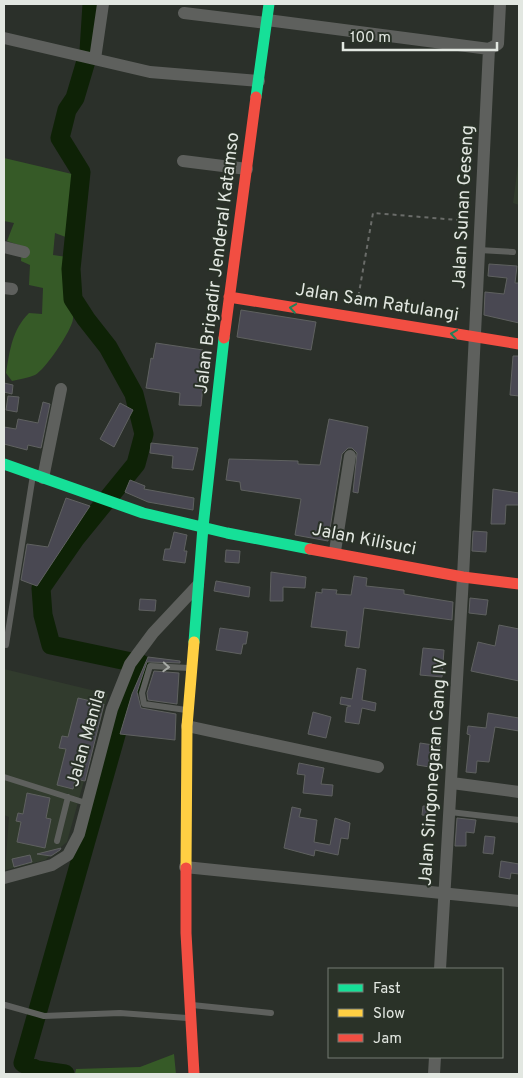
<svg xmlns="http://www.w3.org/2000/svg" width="523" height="1078" font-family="Overpass,sans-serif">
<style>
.built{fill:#313b2d}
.green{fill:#365a27}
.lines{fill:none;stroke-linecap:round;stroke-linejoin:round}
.river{stroke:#0e2206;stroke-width:19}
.building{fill:#494852;stroke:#5f6160}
.path{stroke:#6a6c69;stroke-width:2;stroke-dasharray:4 4;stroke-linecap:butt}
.lane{stroke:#5e605d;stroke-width:6}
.street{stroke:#5e605d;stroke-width:12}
.fast{stroke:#16e098;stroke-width:11}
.slow{stroke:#ffcf43;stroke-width:11}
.jam{stroke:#f24e42;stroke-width:11}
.oneway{stroke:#21805a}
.oneway2{stroke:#a7aaa6}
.labels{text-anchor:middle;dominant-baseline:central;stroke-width:4;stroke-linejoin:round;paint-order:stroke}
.street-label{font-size:18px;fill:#e2e7e1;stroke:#2a3228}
</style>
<rect width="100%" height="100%" fill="#2b302a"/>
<path class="built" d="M519,157V205L513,203Z
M4,669L108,694L67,842L45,860L5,870L9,817L4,815Z"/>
<path class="green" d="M4,158L72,174L74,208L71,239L55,233L53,255L67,257C69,277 75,300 73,319C72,330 45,370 35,375C28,378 19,379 12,381L6,373C10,350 12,330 29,313L42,314L43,288L29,285L30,265L21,261L22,246L7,241L14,223L4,221Z
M174,1054L176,1074H75L76,1069L140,1067Z"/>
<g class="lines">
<path class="river" d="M65,1074L37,1070L23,1063L127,696L141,664L51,645L43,615L41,588L75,539L136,464L144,434L134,394L108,347L86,319L73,299L71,269L81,172L60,138L67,110L75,98L89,51L92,4"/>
</g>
<path class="building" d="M489,264L517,266L515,283H519V323L484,315L485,292L504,294L507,278L488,276Z
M241,310L316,322L311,350L237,337Z
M156,343L203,350L201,366H205L201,406L179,405L180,393L146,388L151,358L153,359Z
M513,356H519V396L510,395Z
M4,383L13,385L12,394L4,392Z
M8,396L19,397L17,412L6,410Z
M43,402L50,404L41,448L28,445L27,450L4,444V427L16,429L18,419L38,423Z
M120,403L133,410L114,447L100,439Z
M329,419L368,427L358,493L353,492L357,453L352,448H348L342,454L328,541L295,535L301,499L241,490L240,482L226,480L229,459L298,461V464L320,465Z
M151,443L198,448L193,470L172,468L173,456L150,453Z
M130,480L145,486L144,489L194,498L193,510L148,502L125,492Z
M493,489L519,493V505H506L505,524H491Z
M66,498L90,506L37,586L21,580L27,544L48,547Z
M473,531L487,532L486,552L472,551Z
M174,532L187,535L184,551H187L185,563L163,560L165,549H170Z
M226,550L240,551L239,563L225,562Z
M271,572L306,577L305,588L283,587V601H270Z
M354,576L367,578L366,586L404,590V594L453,602L452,620L364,608L359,648L345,646L347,631L311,627L316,592L322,593V589L337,590L336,594L351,595Z
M216,581L250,587L249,597L214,591Z
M470,598L488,600L486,615L469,613Z
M140,599L156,600L155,611L139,610Z
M499,625L519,629V681L471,671L478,642L495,646Z
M220,628L248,632L246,644H243L241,654L216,650Z
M423,648L444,650L442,677L420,675Z
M148,657L180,661V663L147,662L137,692L141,708L176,714L175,740L120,734L132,694Z
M357,668L366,670L362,700L376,703L375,711L362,708L359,724L345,722L347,707L351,706L340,704L341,697L352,699Z
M154,671L179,673L177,704L148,700L147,693Z
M78,698L104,704L85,781L75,779L73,789L57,785L66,749L59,748L62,736L68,737Z
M313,712L331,717L326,738L308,734Z
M488,713L519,718V731L495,727L489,762L477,761L476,773L466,772L470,735L467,734L468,726L486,728Z
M420,743L440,746L436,768L417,765Z
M299,763L324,768L321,784L333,785L332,796L303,793L305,775L297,774Z
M27,793L50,798L46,818L51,819L45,848L17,842L21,822L16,821L18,813L23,814Z
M423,806L436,807L435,816L422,815Z
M292,807L301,809L299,817L317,820L314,842L330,845L335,818L350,823L348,839L341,838L338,855L315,850L314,856L284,848Z
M457,818L476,820L474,833L466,832V846H455Z
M485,836L495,837L493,854L483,853Z
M61,848L60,850L51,856L37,854Z
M30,855L32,862L14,867L12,859Z
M501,861L519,864V874L511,873L510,879L499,877Z"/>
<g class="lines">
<path class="path" d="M357,304L373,213L470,221"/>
<path class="lane" d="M479,250L513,252
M6,645L33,475
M186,710L144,704L142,693L150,666L189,668
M4,777L86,803
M450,812L519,820
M57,841L68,797
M5,1005L44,1016L120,1013L187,1018
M192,1005L271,1013"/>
<path class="street" d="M184,13L266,23
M267,20L489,49L498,44L500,4
M4,38L150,72L259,81
M95,59L103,4
M183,161L247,169
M4,247L24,252
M4,288L12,289
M43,478L61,389
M335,551L350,456
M187,726L378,767
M452,783L519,792
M185,867L519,901
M4,878L52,865L68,855L79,834L112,709L130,664L153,633L198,585
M440,969L463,577L489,49
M434,1074L435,1057"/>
<path class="fast" d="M256,97L269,4
M4,464L143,513L227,533L310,549
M194,642L203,527L224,338"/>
<path class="slow" d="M186,868L187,726L194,642"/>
<path class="jam" d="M229,297L519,344
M224,338L256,97
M310,549L463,577L519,584
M186,868V933L194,1074"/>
</g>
<defs><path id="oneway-chevron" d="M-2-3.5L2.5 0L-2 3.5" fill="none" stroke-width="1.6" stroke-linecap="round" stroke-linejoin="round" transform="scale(1.25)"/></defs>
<g class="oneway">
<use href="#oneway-chevron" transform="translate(293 308) rotate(-171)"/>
<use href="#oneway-chevron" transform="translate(454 334) rotate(-171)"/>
</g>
<use class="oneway2" href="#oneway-chevron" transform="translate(166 667) rotate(3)"/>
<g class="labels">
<g class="street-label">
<text transform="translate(464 207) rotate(-87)">Jalan Sunan Geseng</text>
<text transform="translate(218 263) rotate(-83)">Jalan Brigadir Jenderal Katamso</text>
<text transform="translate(377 303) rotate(9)">Jalan Sam Ratulangi</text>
<text transform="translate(364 540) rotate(11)">Jalan Kilisuci</text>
<text transform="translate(87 738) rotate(-74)">Jalan Manila</text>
<text transform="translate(434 772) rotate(-86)">Jalan Singonegaran Gang IV</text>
</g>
</g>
<rect width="523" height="1078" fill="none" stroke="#e2e7e1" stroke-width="10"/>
<rect x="328" y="968" width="175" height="90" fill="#2a3228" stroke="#747a72"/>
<rect x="338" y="984" width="25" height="8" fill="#16e098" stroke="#747a72"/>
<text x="373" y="993" font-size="15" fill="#e2e7e1">Fast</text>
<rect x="338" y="1009" width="25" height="8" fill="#ffcf43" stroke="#747a72"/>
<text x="373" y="1018" font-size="15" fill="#e2e7e1">Slow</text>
<rect x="338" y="1034" width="25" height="8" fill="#f24e42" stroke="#747a72"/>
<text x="373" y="1043" font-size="15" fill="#e2e7e1">Jam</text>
<path d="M343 42v8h154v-8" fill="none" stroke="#e2e7e1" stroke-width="2.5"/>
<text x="350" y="42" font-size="15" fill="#e2e7e1" stroke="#2a3228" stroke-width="4" paint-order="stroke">100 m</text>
</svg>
